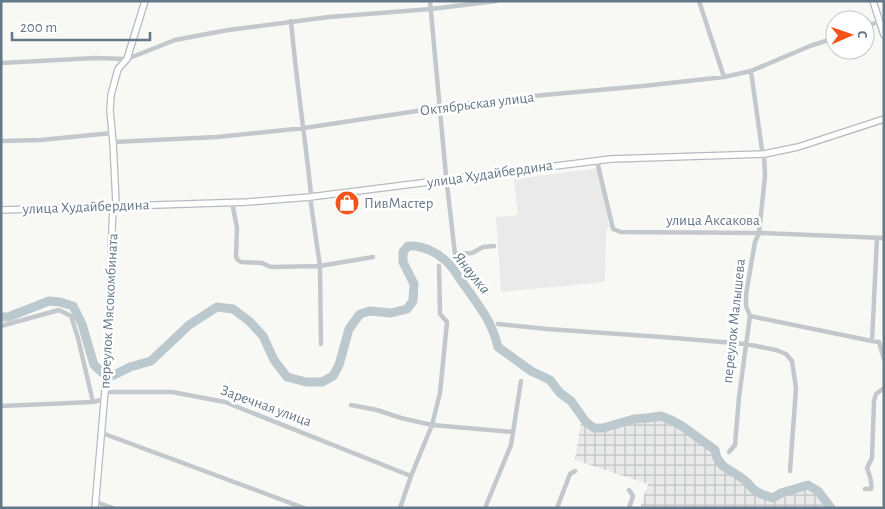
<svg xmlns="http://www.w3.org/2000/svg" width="885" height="509" font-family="'Alegreya Sans',sans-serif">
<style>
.built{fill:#e9eae9}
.industrial{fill:url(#industrial-grid)}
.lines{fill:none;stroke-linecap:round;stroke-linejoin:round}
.river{stroke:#bbc8ce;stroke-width:9}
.secondary-casing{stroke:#b5bbc1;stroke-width:8}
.street{stroke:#c3c8cc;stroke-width:4.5}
.secondary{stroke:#fff;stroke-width:5.5}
.labels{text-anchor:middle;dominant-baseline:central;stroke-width:5;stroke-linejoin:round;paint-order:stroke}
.street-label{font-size:15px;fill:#657889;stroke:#fff}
.poi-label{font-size:15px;fill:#657889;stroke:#fff;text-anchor:start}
.water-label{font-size:16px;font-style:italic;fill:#607a85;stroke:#fff}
</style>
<defs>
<pattern id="industrial-grid" width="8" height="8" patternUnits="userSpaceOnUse" patternTransform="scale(1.25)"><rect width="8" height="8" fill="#e9eae9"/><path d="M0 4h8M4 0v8" fill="none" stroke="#c0c2c3"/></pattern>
</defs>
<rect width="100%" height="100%" fill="#f8f9f5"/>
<path class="built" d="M600,168L609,227L606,231L605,282L501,292L496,217L518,215L514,179Z"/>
<path class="industrial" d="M661,416L671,420L681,426L715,450L717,458L723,466L739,476L747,482L753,489L761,494L773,498L781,493L808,485L818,491L831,508H640L648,484L575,460L581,423L586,422L594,428H603L634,419Z"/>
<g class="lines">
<path class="river" d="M1,317H8L49,301L60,302L73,306L82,324L94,365L106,376L114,375L130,367L151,361L189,325L217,307L233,309L249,321L263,336L274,360L287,377L306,382H322L333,376L339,365L349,329L360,314L370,311L391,313L407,309L413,301L414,284L403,262V252L408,246C422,245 436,252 446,261C454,268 459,278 465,286C480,307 492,322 498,347L531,371L550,380L560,393L571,401L586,422L594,428H603L634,419L647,418L661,416L671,420L682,426L715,450L717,458L723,466L739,476L747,482L753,489L761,494L773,498L781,493L808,485L818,491L831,508"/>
<defs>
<path id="secondary" d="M873,1L884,35
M1,210L248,202L310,197L611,159L764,154L798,147L884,119
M95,508L106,379L113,206L116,203L113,142L110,111L111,95L118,69L127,59L145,1"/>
</defs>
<use href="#secondary" class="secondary-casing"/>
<path class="street" d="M430,1L446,176L455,254L472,253L483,247L494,246
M699,1L724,77
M291,21C296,79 305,136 311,194L310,197L320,266L321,344
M865,27L880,21
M1,63L95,58L127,59L175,40L228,30L329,17L431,9L496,1
M1,141L41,140L112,133
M113,142L217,137L304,128L490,100L643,86L724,77L751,71L810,46L835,38
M597,161L613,229L621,232L759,233L884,238
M232,202L237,228L236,257L238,260L241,262L262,263L271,267L320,266L373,257
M877,238L872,341L879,342L884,359
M750,316L872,341
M498,324L547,329L662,337L746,344L776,350L786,354L792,361L796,388L790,471
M1,326L59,310L71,316L78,338L93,402L105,399
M105,392H172L225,402L411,476
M351,405L377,410L401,418L432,425L513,432
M1,406L93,402
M102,433L304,508
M729,452L735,445L739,397L750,316L746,306V294L755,242L759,233L765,176L764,154L762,150L751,71
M865,489H871C873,481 869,475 867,468L872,458L874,401L876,394L884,388
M96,502L113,508
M400,508L411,476L432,425L440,393L447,322L440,314L439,266
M485,508L511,445L521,381
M557,508L570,474L575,471
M629,508L633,496L629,490"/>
<use href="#secondary" class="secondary"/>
</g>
<defs>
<symbol id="shop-disc" viewBox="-11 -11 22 22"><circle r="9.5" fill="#f4541a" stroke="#fff"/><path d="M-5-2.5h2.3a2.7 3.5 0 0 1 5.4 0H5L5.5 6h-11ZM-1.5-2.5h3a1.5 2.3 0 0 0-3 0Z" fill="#fff"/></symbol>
</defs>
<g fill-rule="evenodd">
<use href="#shop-disc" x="333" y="189" width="28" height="28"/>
</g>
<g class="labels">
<g class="street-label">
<text transform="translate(477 104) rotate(-7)">Октябрьская улица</text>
<text transform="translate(490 174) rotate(-8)">улица Худайбердина</text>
<text transform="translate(86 207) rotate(-2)">улица Худайбердина</text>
<text x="713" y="220">улица Аксакова</text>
<text transform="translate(109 311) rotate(-87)">переулок Мясокомбината</text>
<text transform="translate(734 321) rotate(-84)">переулок Малышева</text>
<text transform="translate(266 406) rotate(20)">Заречная улица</text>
</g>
<g class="poi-label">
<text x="364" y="203">ПивМастер</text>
</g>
<g class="water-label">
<text transform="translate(472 273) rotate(51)">Янаулка</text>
</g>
</g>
<rect width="885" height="509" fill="none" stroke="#657889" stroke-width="5"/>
<g transform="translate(850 35) rotate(88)"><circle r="24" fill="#ffffff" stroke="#c1c9d0"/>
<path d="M0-4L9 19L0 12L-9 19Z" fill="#f4541a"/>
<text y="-8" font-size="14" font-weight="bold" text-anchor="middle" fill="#657889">С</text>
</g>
<path d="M12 32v8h138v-8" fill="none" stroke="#657889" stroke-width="2.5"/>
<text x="20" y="32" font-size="15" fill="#657889" stroke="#ffffff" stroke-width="4" paint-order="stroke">200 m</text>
</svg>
